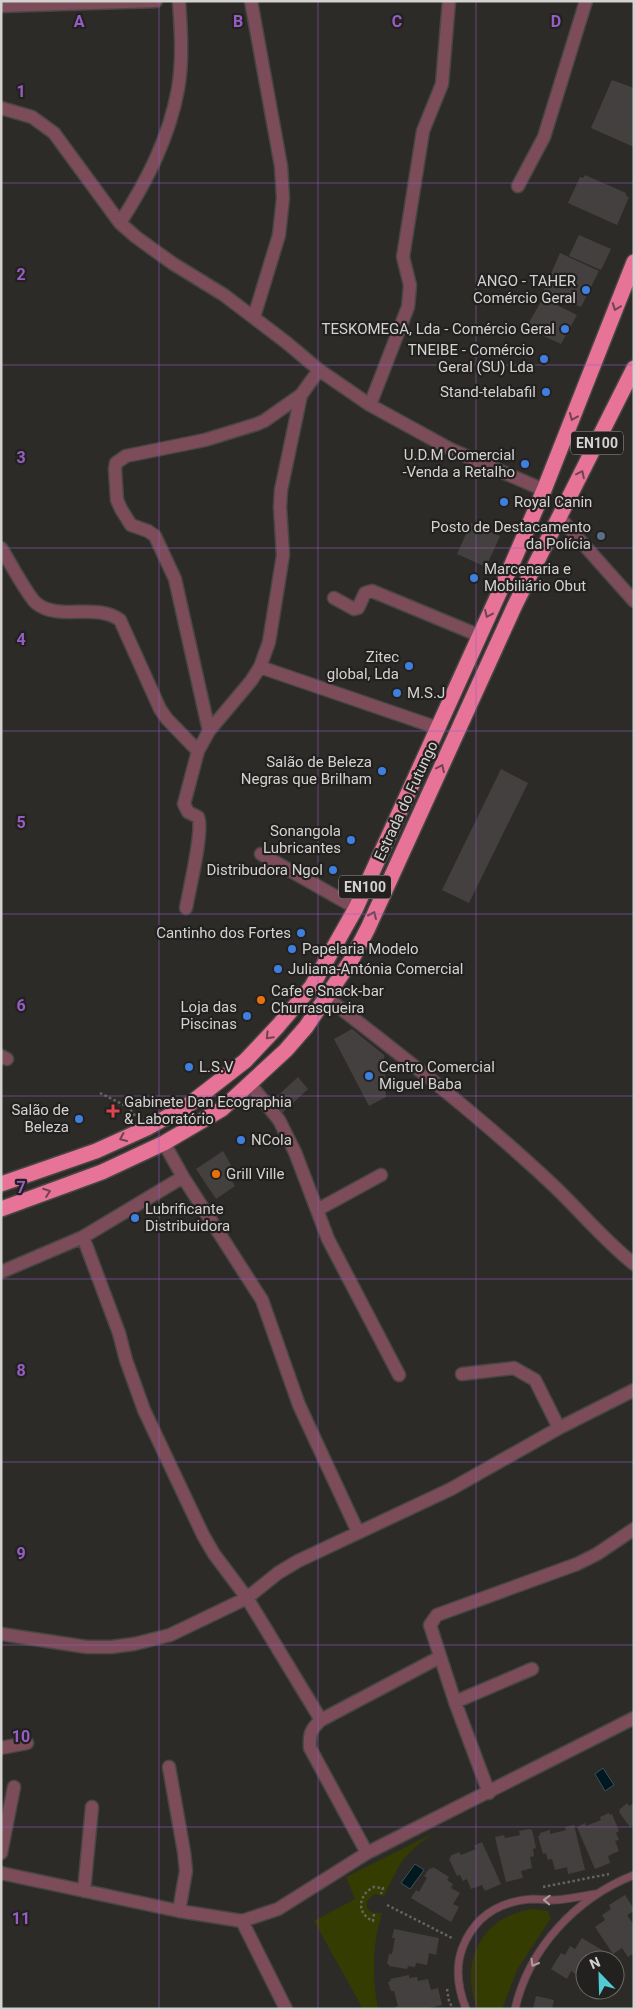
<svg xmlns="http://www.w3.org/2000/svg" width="635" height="2010" font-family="Roboto,sans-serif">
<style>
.green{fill:#353c01}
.water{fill:#001921;stroke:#405056}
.building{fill:#44403f}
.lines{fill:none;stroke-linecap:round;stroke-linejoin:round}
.lane-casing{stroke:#484643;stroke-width:9}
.street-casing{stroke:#484643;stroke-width:15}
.highway-casing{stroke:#484643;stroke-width:18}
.path{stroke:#666462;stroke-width:2.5;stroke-dasharray:2.5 2.5;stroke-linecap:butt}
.lane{stroke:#7c4c5a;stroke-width:7}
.street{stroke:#7c4c5a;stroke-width:12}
.highway{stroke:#e87399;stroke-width:15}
.oneway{stroke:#724250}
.oneway2{stroke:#b19ca1}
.grid{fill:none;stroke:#965ec4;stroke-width:1;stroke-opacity:0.55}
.shop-dot{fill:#3f7fe0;stroke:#23211f;stroke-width:2}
.service-dot{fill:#5c6f8a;stroke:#23211f;stroke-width:2}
.food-dot{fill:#e8710a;stroke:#23211f;stroke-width:2}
.health-dot{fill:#e0444e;stroke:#23211f;stroke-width:2}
.labels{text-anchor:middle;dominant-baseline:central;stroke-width:4.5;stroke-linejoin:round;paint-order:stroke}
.shield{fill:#23211f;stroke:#9f9d9c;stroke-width:1}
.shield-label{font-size:14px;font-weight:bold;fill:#d4d2d1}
.poi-label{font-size:15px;fill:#d4d2d1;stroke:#23211f;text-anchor:end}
.street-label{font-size:15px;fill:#d4d2d1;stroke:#23211f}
.grid-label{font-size:16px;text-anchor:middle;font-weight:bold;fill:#965ec4;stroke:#23211f;stroke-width:4.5;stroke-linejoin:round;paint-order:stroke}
</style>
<rect width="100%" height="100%" fill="#2d2b28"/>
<path class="green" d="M436,1832C402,1854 401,1862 384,1896L374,1894L367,1901V1908L372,1913H382C372,1945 372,1976 378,2009H363L314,1921L355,1899L346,1877Z
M532,1909L548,1911L551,1918L517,1970L502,2009H477C460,1961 480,1918 532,1909Z"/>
<path class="water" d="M603,1768L614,1785L605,1791L595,1774Z
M415,1864L424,1870L410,1889L401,1883Z"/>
<path class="building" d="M612,80L634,88V147L591,128Z
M585,175L626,193V196L629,197L617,225L568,203L580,177L583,178Z
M579,235L611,249L601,270L569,256Z
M560,253L599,271L581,307L543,292Z
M543,298L577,315L561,344L526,328Z
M471,523L500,536L486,567L457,554Z
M501,769L528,783L469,903L442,890Z
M352,1029L384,1055L386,1097L369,1106L334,1039Z
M298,1077L308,1089L282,1113L272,1101Z
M223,1151L235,1172L229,1176L235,1186L216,1199L196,1169Z
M627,1803L629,1806L634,1803V1824L630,1827L619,1812L620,1811L619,1810Z
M609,1813L610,1815L612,1814L619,1831L616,1833L619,1840L615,1841L619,1851L608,1856L610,1863L595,1869L577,1827L585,1823L586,1826L601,1820L600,1817Z
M574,1825L585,1870L568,1874L567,1867L555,1870L552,1859L548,1860L546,1853L543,1854L538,1836L540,1835V1833L550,1830V1834L566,1830L565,1827Z
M529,1829L532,1830L536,1848L533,1849L534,1856L530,1857L532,1868L521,1871L523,1878L506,1882L495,1837L504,1835L505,1838L520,1835L519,1831Z
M482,1842L501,1884L485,1891L482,1885L471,1889L467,1879L463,1881L460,1875L457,1876L449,1859L451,1858L450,1856L459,1852L461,1855L476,1849L474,1846Z
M433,1867L449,1877L447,1880L453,1884L451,1888L460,1893L453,1904L459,1907L451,1922L411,1898L416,1890L419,1892L427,1878L424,1876L430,1868L432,1869Z
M625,1895L634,1909V1911L627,1915L634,1925V1953L628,1957L622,1948L613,1954L595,1927L605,1920L602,1915L611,1909L609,1905Z
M394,1929L439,1938L436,1955L429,1953L427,1965L416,1963L415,1967L408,1966L407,1969L389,1966V1964H387L389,1954H392L395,1938H392Z
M582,1938L610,1955L607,1960H585V1989L578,1985L582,1978L571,1971L567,1979L551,1969L561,1953L565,1955L570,1946L575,1949Z
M409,1975V1978L417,1977L418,1981L428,1979L431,1990L438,1988L442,2005L425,2009H395V2007L398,2006L394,1991H391L388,1982L391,1981L390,1979Z
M536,1996L554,2000L552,2009H533Z"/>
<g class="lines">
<defs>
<path id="lane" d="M466,2009C458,1989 455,1969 462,1949C474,1917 499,1901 533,1899C540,1899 546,1900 553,1900C567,1900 581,1896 595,1894
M515,2009C529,1948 576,1898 634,1875"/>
<path id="street" d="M251,1L281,166L283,198L279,235L254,317
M1,6L156,1
M1,108L32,117L54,133L120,223L136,237L172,263L224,295L287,343L319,370L370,405L452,450L544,490
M518,186L544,137L586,1
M120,223C147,181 169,138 178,89C183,61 181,30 179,1
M370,405L408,307L410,285L403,257L423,131L442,84L449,1
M560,518L634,601
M1,548C9,560 27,595 36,603C59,622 96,602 120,620L160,709L167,719L198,751
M334,598L354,609L358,608L365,593L372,591L478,635
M260,667L438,728
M209,731L175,579L155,536L148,531L131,525L121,509L117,500L115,469L116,463L126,456L205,440L257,424L264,421L301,395
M261,854L356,908
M186,908C189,891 204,829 198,817L188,812L184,804L198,751L209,731L251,681L260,667L269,642L283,555L280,507L281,490L301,395L319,370
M327,998C405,1058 483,1119 555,1187C582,1213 605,1241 634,1264
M1,1056L7,1059
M250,1084L279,1120L295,1152L328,1239L399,1375
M164,1143L183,1177L262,1300L299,1405L358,1532
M317,1210L381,1175
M83,1237L119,1333L126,1360L144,1410L203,1535L214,1554L247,1598L321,1720
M1,1272L83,1237L183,1177
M462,1374L514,1368L535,1380L559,1428
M1,1634L87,1647H111L134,1644L170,1635L247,1598L278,1573L298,1561L451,1489L559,1428L634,1390
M455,1702L532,1669
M1,1748L27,1743
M169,1767L184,1852L186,1871L179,1911
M489,1793L455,1702L430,1625L437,1615L577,1564L597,1554L634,1529
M1,1853L14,1787
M367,1853L310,1748C309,1734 311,1729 321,1720L440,1657
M1,1873L179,1911L242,1921L278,1909L367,1853L634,1718
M84,1891L92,1807
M242,1921L286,2009"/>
<path id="highway" d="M1,1184L96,1151L147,1128L187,1106L245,1061L278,1026L312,986L356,908L509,571L544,490L634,262
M1,1209L102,1172L164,1143L222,1109L286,1050L306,1027L352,959L368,928L515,605L634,368"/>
</defs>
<use href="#lane" class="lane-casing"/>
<use href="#street" class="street-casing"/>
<use href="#highway" class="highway-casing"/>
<path class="path" d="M100,1093L128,1107L136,1117
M543,1887L609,1874
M387,1905L454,1939
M374,1914L373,1921C355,1913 359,1894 374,1887L383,1888L381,1894
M447,1989L449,2001L452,2007"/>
<use href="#lane" class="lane"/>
<use href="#street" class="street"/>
<use href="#highway" class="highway"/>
</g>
<defs><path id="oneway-chevron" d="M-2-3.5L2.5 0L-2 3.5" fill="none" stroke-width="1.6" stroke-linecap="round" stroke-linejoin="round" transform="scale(1.25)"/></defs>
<g class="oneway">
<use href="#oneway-chevron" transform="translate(616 307) rotate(111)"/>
<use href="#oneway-chevron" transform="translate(573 417) rotate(112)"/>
<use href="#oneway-chevron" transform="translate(581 474) rotate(-64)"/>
<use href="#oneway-chevron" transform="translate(488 614) rotate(115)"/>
<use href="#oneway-chevron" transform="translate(441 768) rotate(-65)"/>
<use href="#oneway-chevron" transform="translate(373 915) rotate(-66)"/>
<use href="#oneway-chevron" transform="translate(269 1036) rotate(134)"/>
<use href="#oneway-chevron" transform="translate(123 1138) rotate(156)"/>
<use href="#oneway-chevron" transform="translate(47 1192) rotate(-20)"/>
</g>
<g class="oneway2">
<use href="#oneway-chevron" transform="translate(547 1900) rotate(-178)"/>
<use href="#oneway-chevron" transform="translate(534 1963) rotate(120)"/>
</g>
<path class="grid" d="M159,1V2009M318,1V2009M476,1V2009M1,183H634M1,365H634M1,548H634M1,731H634M1,914H634M1,1096H634M1,1279H634M1,1462H634M1,1645H634M1,1827H634"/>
<g class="shop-dot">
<circle cx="586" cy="290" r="5"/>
<circle cx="565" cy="329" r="5"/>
<circle cx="544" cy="359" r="5"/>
<circle cx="546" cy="392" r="5"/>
<circle cx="525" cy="464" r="5"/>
<circle cx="504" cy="502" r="5"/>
<circle cx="474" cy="578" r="5"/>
<circle cx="409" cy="666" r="5"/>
<circle cx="397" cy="693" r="5"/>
<circle cx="382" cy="771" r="5"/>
<circle cx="351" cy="840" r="5"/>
<circle cx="333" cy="870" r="5"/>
<circle cx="301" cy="933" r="5"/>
<circle cx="292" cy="949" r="5"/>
<circle cx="278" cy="969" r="5"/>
<circle cx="247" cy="1016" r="5"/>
<circle cx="189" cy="1067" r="5"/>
<circle cx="369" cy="1076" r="5"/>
<circle cx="79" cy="1119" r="5"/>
<circle cx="241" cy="1140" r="5"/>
<circle cx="135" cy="1218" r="5"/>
</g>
<circle class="service-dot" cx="601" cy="536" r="5"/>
<g class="food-dot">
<circle cx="261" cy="1000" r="5"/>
<circle cx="216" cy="1174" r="5"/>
</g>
<path class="health-dot" d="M110.5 1103.5h5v5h5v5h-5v5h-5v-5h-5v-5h5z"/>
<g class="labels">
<g class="shield">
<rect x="571" y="431.5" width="52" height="23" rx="4"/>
<rect x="339" y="875.5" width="52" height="23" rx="4"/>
</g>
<g class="shield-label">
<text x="597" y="443">EN100</text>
<text x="365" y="887">EN100</text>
</g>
<g class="poi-label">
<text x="576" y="281">ANGO - TAHER<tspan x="576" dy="17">Comércio Geral</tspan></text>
<text x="555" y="329">TESKOMEGA, Lda - Comércio Geral</text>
<text x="534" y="350">TNEIBE - Comércio<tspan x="534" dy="17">Geral (SU) Lda</tspan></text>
<text x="536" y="392">Stand-telabafil</text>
<text x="515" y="455">U.D.M Comercial<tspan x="515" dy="17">-Venda a Retalho</tspan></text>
<text x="514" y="502" text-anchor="start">Royal Canin</text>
<text x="591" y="527">Posto de Destacamento<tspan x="591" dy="17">da Polícia</tspan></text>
<text x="484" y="569" text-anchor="start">Marcenaria e<tspan x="484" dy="17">Mobiliário Obut</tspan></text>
<text x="399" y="657">Zitec<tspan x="399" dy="17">global, Lda</tspan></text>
<text x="407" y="693" text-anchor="start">M.S.J</text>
<text x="372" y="762">Salão de Beleza<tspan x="372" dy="17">Negras que Brilham</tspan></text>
<text x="341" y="831">Sonangola<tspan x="341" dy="17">Lubricantes</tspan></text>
<text x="323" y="870">Distribudora Ngol</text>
<text x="291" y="933">Cantinho dos Fortes</text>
<text x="302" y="949" text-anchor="start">Papelaria Modelo</text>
<text x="288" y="969" text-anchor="start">Juliana-Antónia Comercial</text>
<text x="271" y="991" text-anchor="start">Cafe e Snack-bar<tspan x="271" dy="17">Churrasqueira</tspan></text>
<text x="237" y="1007">Loja das<tspan x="237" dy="17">Piscinas</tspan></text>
<text x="199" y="1067" text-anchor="start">L.S.V</text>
<text x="379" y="1067" text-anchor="start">Centro Comercial<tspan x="379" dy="17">Miguel Baba</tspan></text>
<text x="124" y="1102" text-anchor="start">Gabinete Dan Ecographia<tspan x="124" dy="17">&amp; Laboratório</tspan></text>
<text x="69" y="1110">Salão de<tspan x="69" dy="17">Beleza</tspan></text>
<text x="251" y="1140" text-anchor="start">NCola</text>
<text x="226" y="1174" text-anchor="start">Grill Ville</text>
<text x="145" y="1209" text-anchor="start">Lubrificante<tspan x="145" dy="17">Distribuidora</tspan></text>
</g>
<g class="street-label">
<text transform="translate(406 801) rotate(-65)">Estrada do Futungo</text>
</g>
</g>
<g class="grid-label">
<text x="79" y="27">A</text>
<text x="238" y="27">B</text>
<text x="397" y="27">C</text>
<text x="556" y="27">D</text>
<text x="21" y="97">1</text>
<text x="21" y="280">2</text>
<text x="21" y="463">3</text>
<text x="21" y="645">4</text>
<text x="21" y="828">5</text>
<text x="21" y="1011">6</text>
<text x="21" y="1193">7</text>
<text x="21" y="1376">8</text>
<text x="21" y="1559">9</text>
<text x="21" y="1742">10</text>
<text x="21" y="1924">11</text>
</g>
<rect width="635" height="2010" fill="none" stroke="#d4d2d1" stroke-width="5"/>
<g transform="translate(600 1975) rotate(337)"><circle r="24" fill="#23211f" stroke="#6a6866"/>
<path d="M0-4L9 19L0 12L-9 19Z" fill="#51ccd4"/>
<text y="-8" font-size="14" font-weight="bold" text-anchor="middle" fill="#d4d2d1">N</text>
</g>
</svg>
